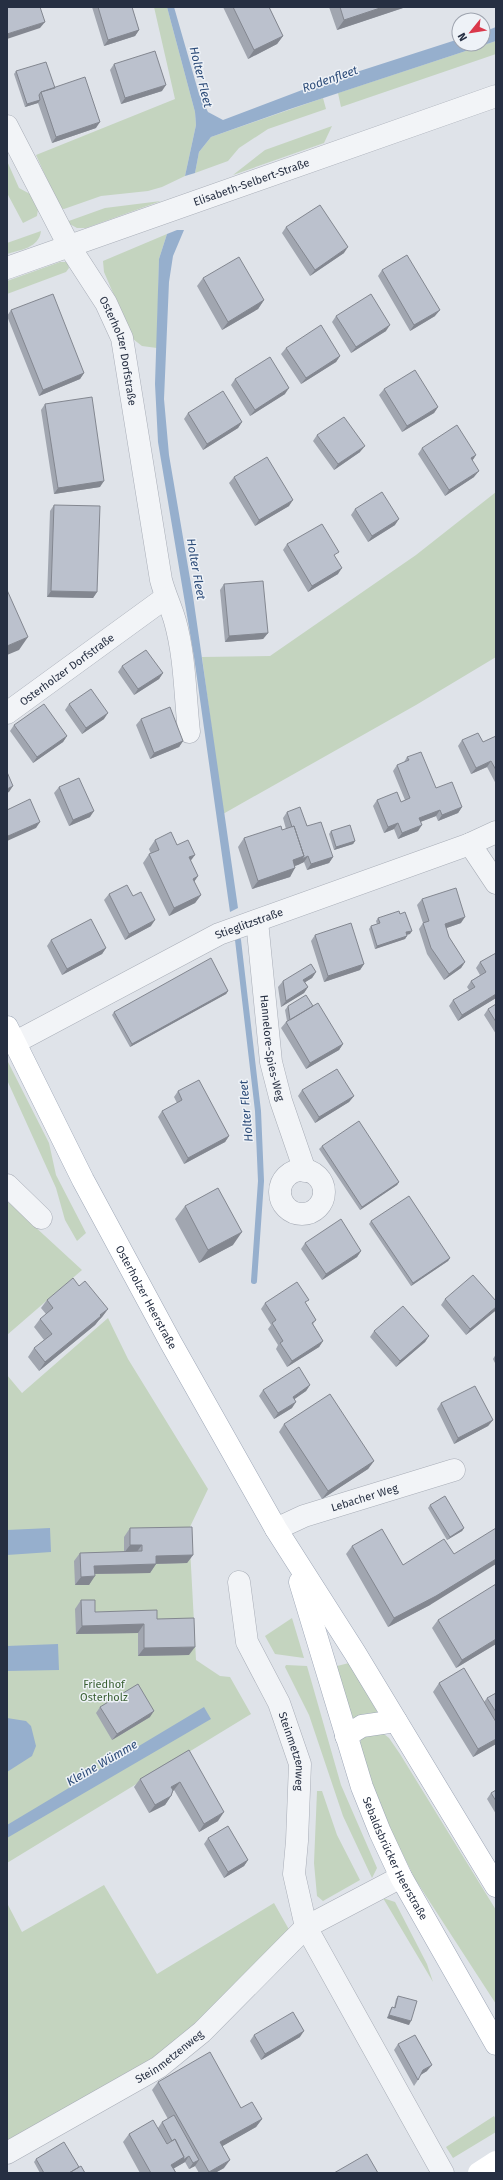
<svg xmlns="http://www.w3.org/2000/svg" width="503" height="2180" font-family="'Fira Sans',sans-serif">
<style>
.green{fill:#c4d4bf}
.water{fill:#96afcd}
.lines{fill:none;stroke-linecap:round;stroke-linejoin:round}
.stream{stroke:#96afcd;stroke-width:6}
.minor-casing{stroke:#a8adb7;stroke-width:23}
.primary-casing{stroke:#9da6b6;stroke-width:23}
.minor{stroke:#f2f4f7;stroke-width:22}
.secondary{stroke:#fff;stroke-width:22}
.primary{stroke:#fff;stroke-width:22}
.wall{fill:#a1a6b0}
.shaded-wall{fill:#838790}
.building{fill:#bbc1cd;stroke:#838790}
.labels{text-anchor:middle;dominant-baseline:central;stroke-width:3;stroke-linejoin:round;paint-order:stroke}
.street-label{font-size:11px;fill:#262f42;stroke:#eef2f7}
.park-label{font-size:11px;fill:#395f32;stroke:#eef2f7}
.water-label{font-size:12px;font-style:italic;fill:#2d4c79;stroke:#eef2f7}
</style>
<rect width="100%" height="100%" fill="#dfe3e9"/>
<path class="green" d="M154,7H167L195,112L196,125L185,176L162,187L148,191L101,196L64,209L60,208L36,155L175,99Z
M496,41V54L341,107L338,93Z
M323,98L326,109L268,129L239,148L228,161L195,173L199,152L211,137Z
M332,126L324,143L233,175L265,150Z
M7,161L19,188L30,194L38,209L37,216L23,223L7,193Z
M161,201L86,228H77L66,222L105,208Z
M41,231C39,248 20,250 7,254V243Z
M167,234L159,259L157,348L142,346L133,339L104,272L103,261Z
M60,262H67L69,268L66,272L7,294V281Z
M496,492V657L416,705L223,814L202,657L270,656L416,555Z
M7,1060L49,1143L56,1175L86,1233L77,1241L65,1220L56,1188L7,1080Z
M7,1201L82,1270L7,1335Z
M108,1318L128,1359L208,1489L189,1529L196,1660L220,1676L230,1677L251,1714L7,1863V1375L22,1393Z
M292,1618L304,1658L275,1654L265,1636Z
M349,1663L378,1713L363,1714L352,1720L337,1666Z
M286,1665L307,1666L341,1785L377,1868L372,1878L343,1816L309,1715L285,1667Z
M379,1730L389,1738L400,1754L496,1910V2004L415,1879L383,1814L359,1744L363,1736Z
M317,1791H322L337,1835L360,1880L323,1901L317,1896L314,1863Z
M104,1885L157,1974L274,1903L296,1942L197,2042L7,2160V1903L22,1932Z
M383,1898L395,1902L427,1964L433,1982Z
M494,2116L496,2120V2132L453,2158L446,2147Z"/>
<path class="water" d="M167,7H174L199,94L208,112L223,120L310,87L459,39V44H483V32L496,27V41L290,109L211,137L199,152L195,173L185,176L196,125L195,112Z
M177,230H184L173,256L169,282L164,399L169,455L193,596L238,908L230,912L194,657L158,442L155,384L159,259L167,234Z
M50,1528L51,1552L7,1555V1530Z
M58,1644L59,1670L7,1671V1646Z
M204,1707L211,1719L7,1838V1825Z
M7,1718L26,1721L31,1726L36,1746L32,1756L7,1772Z"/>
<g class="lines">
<path class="stream" d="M238,940L258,1111L261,1181L254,1281"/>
<defs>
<g id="minor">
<path id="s1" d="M7,126L69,246L106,303L122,338L161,580C165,595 171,607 175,621C185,656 185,695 189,732"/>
<path id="s2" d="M7,268L496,96"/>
<path id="s3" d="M7,713L165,598"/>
<path d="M470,844L496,883"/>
<path id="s4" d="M257,921L271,1062L281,1101L305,1171"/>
<path id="s5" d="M14,1043L219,934L470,844L496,832"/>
<circle cx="302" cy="1192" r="22"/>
<path d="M7,1185L41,1218"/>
<path id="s6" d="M276,1529L304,1516L454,1470"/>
<path id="s7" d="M239,1582L247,1642L279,1703L300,1764L297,1841L294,1874L306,1927L443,2173"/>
<path id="s8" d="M7,2153L159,2067L202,2032L306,1927L401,1877"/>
</g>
<g id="primary">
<path id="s9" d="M7,1027L83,1180L171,1343L276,1529L355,1653L496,1886"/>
<path id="s10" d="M300,1582L362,1787L380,1832L401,1877L496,2044"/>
<path d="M346,1736L362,1726L396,1721"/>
</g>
</defs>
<use href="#minor" class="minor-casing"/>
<use href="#primary" class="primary-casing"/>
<use href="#minor" class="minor"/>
<path class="secondary" d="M479,2173L496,2162"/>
<use href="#primary" class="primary"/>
</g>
<path class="wall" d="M92,7H132L139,30L135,36L104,46Z
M223,7H269L283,36L277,44L248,59Z
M329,7H406L337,30Z
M114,64L162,91L121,104L110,70Z
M16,71L55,88L96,128L52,143L38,103L25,107L14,74Z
M286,227L344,253L310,276L282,233Z
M382,270L435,316L410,331L378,276Z
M203,278L264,300L258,309L222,330L197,286Z
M11,310L84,373L80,379L39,396L7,316Z
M336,316L386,331L351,353L332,322Z
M286,348L340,356L336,362L301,384L281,354Z
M235,379L285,394L250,416L231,385Z
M384,389L438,407L434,413L402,432L379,395Z
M45,404L100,487L54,494L41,410Z
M188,413L242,422L238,428L203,450L184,419Z
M317,435L360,452L334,470L313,441Z
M422,448L476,455L472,461L474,477L445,496L418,454Z
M234,477L289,506L255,526L229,483Z
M54,505L97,592L93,598L47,597L50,511Z
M355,509L395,525L368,542L351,515Z
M287,544L335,557L338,574L308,592L283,550Z
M224,584L268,633L263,639L225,642L220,590Z
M122,666L163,673L159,679L134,695L118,672Z
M69,704L104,719L82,734L65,710Z
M141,719L183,741L179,747L150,759L136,725Z
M14,725L67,736L63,742L33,763L10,731Z
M496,736V784L487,767L471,774L458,746L462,740L483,742Z
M407,757L436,788L462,807L458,813L438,821L436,816L420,822L418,831L398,839L394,829L384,833L373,806L377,800L401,802L405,800L393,771L397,765L404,762Z
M59,787L90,817L69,826L54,793Z
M287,812L307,826L333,857L329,863L307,870L304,862L295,866L290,877L252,889L238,847L244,838L286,829L283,818Z
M331,831L355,841L353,844L334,850L329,834Z
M155,840L177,845L190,861L198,876L194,881L201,895L195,903L169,916L143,863L149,854H151L149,849Z
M109,894L133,896L151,926L125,940L104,900Z
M422,899L461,923L446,928L449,937L465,962L461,968L444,980L427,954L419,929L423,923L417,905Z
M378,918L410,934L407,935L405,939L375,949L369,929L371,926L377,924L376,921Z
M315,935L364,964L360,970L324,982L311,941Z
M51,940L106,948L102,954L62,975L47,946Z
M496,953V998L458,1021L449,1006L453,1000L469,990L467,987L471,981L480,975L476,968L480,962Z
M316,972L312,978L305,982L308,987L304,993L281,1007L278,987L283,981Z
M228,991L226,994L130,1047L112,1015L114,1012Z
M496,1004V1034L484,1015L488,1009Z
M288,1006H313L343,1044L339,1050L306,1069L281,1028L286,1022L287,1021L285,1010Z
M302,1090L354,1096L349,1102L315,1123L298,1096Z
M178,1091L229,1136L225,1142L184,1164L158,1117L162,1111L177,1103L174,1097Z
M322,1146L399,1182L397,1185L360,1210L319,1149Z
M185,1206L233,1245L199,1263L175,1219Z
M371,1221L450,1258L448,1261L411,1286L369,1224Z
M305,1243L361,1251L357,1257L322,1280L301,1249Z
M79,1286L108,1309L102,1317L99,1320L95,1325L39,1371L28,1357L34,1348L44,1340L34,1327L40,1319L46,1314L41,1308L47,1300Z
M445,1299L495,1311L466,1335L441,1305Z
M265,1303L306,1304L316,1320L313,1324L323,1341L319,1347L287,1367L276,1349L278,1345L268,1329L271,1325L261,1309Z
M374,1331L429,1336L425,1342L396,1367L370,1337Z
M496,1354V1365L493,1359Z
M310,1385L306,1391L294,1399L292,1408L274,1419L259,1396L263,1390Z
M441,1403L493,1420L488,1426L454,1444L437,1409Z
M284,1424L374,1461L368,1469L322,1499L279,1432Z
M430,1505L464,1528L462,1531L447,1540L428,1508Z
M130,1528L193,1555L187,1563L156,1564L150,1573L95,1574L89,1585H75L74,1561L80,1553L124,1552V1537Z
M352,1546L403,1565L454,1554L430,1605L388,1627L346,1554Z
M81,1600L95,1612L157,1619L189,1655L138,1656V1633L76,1634L75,1609Z
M438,1620L496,1644L456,1668L432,1628Z
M439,1683L484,1702L487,1698L496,1693V1744L473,1757L433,1692Z
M100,1707L150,1717L112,1740L96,1713Z
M189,1750L218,1821L199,1832L174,1790L173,1791L171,1796L165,1805L149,1813L134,1787L140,1779Z
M496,1790V1814L487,1799L491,1793Z
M208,1838L248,1860L244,1866L224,1878L204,1844Z
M398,1996L409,2025L387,2018L390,2010L392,2007L394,2008L396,1999Z
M254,2035L300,2037L261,2060L250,2041Z
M398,2044L427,2071L420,2075L418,2080L414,2086L394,2050Z
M158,2082L241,2108L262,2119L256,2127L222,2146L224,2168L215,2173H199L195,2166L189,2169L185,2162L174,2168L176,2173H140L123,2142L129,2134L158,2128L162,2122L168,2119L152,2090Z
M36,2159L79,2167L85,2173H40L34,2162Z"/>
<path class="shaded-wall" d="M383,7H406L337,30L344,20Z
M45,22L40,28L7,39V34Z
M139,30L135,36L104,46L108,40Z
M283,36L277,44L248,59L254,50Z
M166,85L162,91L121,104L125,98Z
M40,100L38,103L25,107L27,104Z
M100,122L96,128L52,143L56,137Z
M348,247L344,253L310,276L315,270Z
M264,300L258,309L222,330L228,322Z
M440,310L435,316L410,331L414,325Z
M390,325L386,331L351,353L356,347Z
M340,356L336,362L301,384L306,378Z
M84,373L80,379L39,396L43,390Z
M289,388L285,394L250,416L255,410Z
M438,407L434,413L402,432L407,426Z
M242,422L238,428L203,450L207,444Z
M365,446L360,452L334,470L338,464Z
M476,455L472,461L471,458Z
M479,471L474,477L445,496L449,490Z
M104,481L100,487L54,494L58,488Z
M293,500L289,506L255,526L259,520Z
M399,519L395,525L368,542L372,536Z
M342,568L338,574L308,592L312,586Z
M51,591L97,592L93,598L47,597Z
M268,633L263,639L225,642L229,636Z
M28,637L19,650L7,655V646Z
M163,673L159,679L134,695L138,689Z
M108,713L104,719L82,734L86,728Z
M67,736L63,742L33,763L37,757Z
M183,741L179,747L150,759L154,753Z
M491,761L487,767L471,774L476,768Z
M13,786L9,792L7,793V789Z
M462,807L458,813L438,821L442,815Z
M440,810L436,816L415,824L419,818Z
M94,811L90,817L69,826L73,820Z
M40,822L36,828L7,841V838L8,836Z
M398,823L394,829L384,833L388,827Z
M422,825L418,831L398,839L402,833Z
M355,841L353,844L334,850L336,847Z
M195,855L189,863V857Z
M304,856L298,865L287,868L293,860Z
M308,856L304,862L298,865L302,859Z
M333,857L329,863L307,870L311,864Z
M295,868L290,877L252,889L258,881Z
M198,876L192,885L193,879Z
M201,895L195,903L169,916L174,908Z
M465,917L461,923L441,930L445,924Z
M155,920L151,926L125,940L129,934Z
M412,931L410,934L404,935L406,932Z
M407,936L405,939L375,949L377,946Z
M106,948L102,954L62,975L67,969Z
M465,962L461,968L444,980L449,974Z
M364,964L360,970L324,982L328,976Z
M316,972L312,978L299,986L303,980Z
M308,987L304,993L281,1007L286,1001Z
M228,991L226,994L130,1047L132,1044Z
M496,994V998L458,1021L462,1015Z
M343,1044L339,1050L306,1069L310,1063Z
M354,1096L349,1102L315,1123L319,1117Z
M229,1136L225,1142L184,1164L188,1158Z
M399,1182L397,1185L360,1210L362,1207Z
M242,1232L233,1245L199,1263L208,1250Z
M361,1251L357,1257L322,1280L326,1274Z
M450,1258L448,1261L411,1286L413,1283Z
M496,1307V1309L495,1311L466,1335L470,1329Z
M108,1309L102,1317L99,1320L95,1325L39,1371L45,1362Z
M429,1336L425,1342L396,1367L400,1361Z
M323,1341L319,1347L287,1367L292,1361Z
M310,1385L306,1391L289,1403L293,1397Z
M296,1402L292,1408L274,1419L278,1413Z
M493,1420L488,1426L454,1444L458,1438Z
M374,1461L368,1469L322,1499L328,1491Z
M464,1528L462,1531L447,1540L450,1537Z
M130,1545H142L136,1553H124Z
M193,1555L187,1563L150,1564L156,1556Z
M496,1559V1564L430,1605L388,1627L394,1618Z
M156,1564L150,1573L88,1574L94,1566Z
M95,1576L89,1585H75L81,1577Z
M144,1624L138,1633L76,1634L82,1626Z
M496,1639V1644L456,1668L462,1660Z
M195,1647L189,1655L138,1656L144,1648Z
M154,1711L150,1717L112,1740L117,1734Z
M496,1739V1744L473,1757L478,1749Z
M180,1782L174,1790L165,1796L171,1787Z
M171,1796L165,1805L149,1813L155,1805Z
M224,1812L218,1821L199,1832L204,1824Z
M248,1860L244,1866L224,1878L228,1872Z
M389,2015L411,2021L409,2025L387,2018Z
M304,2031L300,2037L261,2060L265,2054Z
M432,2065L427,2071L419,2076L423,2070Z
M262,2119L256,2127L214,2151L220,2142Z
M189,2156L185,2162L166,2173L171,2165L184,2157Z
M199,2160L195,2166L189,2169L193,2163Z
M230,2160L224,2168L215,2173H208L209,2172Z"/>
<path class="building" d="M7,7H40L45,22L7,34Z
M98,7H132L139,30L108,40Z
M233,7H269L283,36L254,50Z
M340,7H383L344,20Z
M155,51L166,85L125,98L114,64Z
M46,62L55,88L41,92L39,95L40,100L27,104L16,71Z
M85,77L100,122L56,137L41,92Z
M320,205L348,247L315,270L286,227Z
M407,255L440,310L414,325L382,270Z
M239,257L264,300L228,322L203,278Z
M53,294L84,373L43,390L11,310Z
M371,294L390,325L356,347L336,316Z
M321,325L340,356L306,378L286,348Z
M270,357L289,388L255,410L235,379Z
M415,370L438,407L407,426L384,389Z
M223,391L242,422L207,444L188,413Z
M92,397L104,481L58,488L45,404Z
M344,417L365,446L338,464L317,435Z
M457,425L476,455L471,458L479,471L449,490L422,448Z
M267,457L293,500L259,520L234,477Z
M382,492L399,519L372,536L355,509Z
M54,505L100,506L97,592L51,591Z
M322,524L339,552L334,555L342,568L312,586L287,544Z
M263,581L268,633L229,636L224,584Z
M7,590L28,637L7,646Z
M146,650L163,673L138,689L122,666Z
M91,689L108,713L86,728L69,704Z
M44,704L67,736L37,757L14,725Z
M170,707L183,741L154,753L141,719Z
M478,733L483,742L496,736V770L491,761L476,768L462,740Z
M421,752L436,788L452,782L462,807L442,815L440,810L419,818L422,825L402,833L398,823L388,827L377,800L397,792L401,802L410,798L397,765L409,760L407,757Z
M7,772L13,786L7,789Z
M79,778L94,811L73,820L59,787Z
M30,799L40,822L8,836L7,834V810Z
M300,807L307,826L321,822L333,857L311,864L308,856L302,859L304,856L294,826L292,827L287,812Z
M350,825L355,841L336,847L331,831Z
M281,826L282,830L294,826L304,856L293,860L295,868L258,881L244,838Z
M171,832L177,845L188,840L195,855L189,857L198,876L193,879L201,895L174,908L149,854L159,850L155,840Z
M127,885L133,896L141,892L155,920L129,934L109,894Z
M456,888L465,917L445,924L449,937L465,962L449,974L431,948L423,923L429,921L422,899Z
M399,911L400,914L405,912L412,931L406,932L407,936L377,946L371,926L380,923L378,918Z
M91,919L106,948L67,969L51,940Z
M351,923L364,964L328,976L315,935Z
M496,953V994L462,1015L453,1000L475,987L471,981L486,972L480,962Z
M211,958L228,991L132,1044L114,1012Z
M311,964L316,972L303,980L308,987L286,1001L283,981Z
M306,995L313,1006L290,1020L288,1006Z
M318,1003L343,1044L310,1063L286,1022Z
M496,1004V1022L488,1009Z
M337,1069L354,1096L319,1117L302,1090Z
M199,1080L229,1136L188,1158L162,1111L182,1100L178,1091Z
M359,1121L399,1182L362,1207L322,1146Z
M218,1188L242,1232L208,1250L185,1206Z
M409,1196L450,1258L413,1283L371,1221Z
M341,1219L361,1251L326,1274L305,1243Z
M473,1275L496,1301V1307L470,1329L445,1299Z
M73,1278L79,1286L85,1281L108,1309L100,1315L101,1316L45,1362L34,1348L52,1334L40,1319L53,1308L47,1300Z
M297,1282L309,1300L305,1302L316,1320L312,1323L323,1341L292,1361L280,1343L283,1341L272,1323L276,1320L265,1303Z
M403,1306L429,1336L400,1361L374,1331Z
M299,1367L310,1385L293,1397L296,1402L278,1413L263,1390Z
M475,1386L493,1420L458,1438L441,1403Z
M330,1394L374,1461L328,1491L284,1424Z
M445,1496L464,1528L450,1537L430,1505Z
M192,1527L193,1555L156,1556V1564L94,1566L95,1576L81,1577L80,1553L142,1551V1545H130V1528Z
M496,1528V1559L436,1596L394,1618L352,1546L382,1529L403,1565L444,1539L454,1554Z
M496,1584V1639L462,1660L438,1620Z
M81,1600H95V1612L157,1610V1619L194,1618L195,1647L144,1648V1624L82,1626Z
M464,1668L496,1722V1739L478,1749L439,1683Z
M138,1684L154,1711L117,1734L100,1707Z
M496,1693V1712L487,1698Z
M189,1750L224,1812L204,1824L180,1782L171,1787L173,1790L171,1796L155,1805L140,1779Z
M496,1790V1801L491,1793Z
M228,1826L248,1860L228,1872L208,1838Z
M398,1996L417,2001L411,2021L389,2015L392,2007L395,2008Z
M293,2012L304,2031L265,2054L254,2035Z
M415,2035L432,2065L423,2070L418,2080L398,2044Z
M210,2052L241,2108L252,2102L262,2119L220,2142L230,2160L209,2172L158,2082Z
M174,2115L199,2160L193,2163L189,2156L183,2160L184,2157L175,2139L172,2141L162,2122Z
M153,2120L167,2144L175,2139L184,2157L171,2165L176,2173H150H151L129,2134Z
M64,2142L79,2167L69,2173H44L36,2159Z
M367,2154L378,2173H334Z
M81,2166L85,2173H69Z"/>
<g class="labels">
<g class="street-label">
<text stroke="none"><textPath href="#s2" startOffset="259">Elisabeth-Selbert-Straße</textPath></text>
<text stroke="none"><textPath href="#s1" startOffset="253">Osterholzer Dorfstraße</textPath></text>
<text stroke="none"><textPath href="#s3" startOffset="74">Osterholzer Dorfstraße</textPath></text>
<text stroke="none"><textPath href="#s5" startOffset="264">Stieglitzstraße</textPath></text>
<text stroke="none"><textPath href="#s4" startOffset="128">Hannelore-Spies-Weg</textPath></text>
<text stroke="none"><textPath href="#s9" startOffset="304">Osterholzer Heerstraße</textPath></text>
<text stroke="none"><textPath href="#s6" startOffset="94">Lebacher Weg</textPath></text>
<text stroke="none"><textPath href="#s7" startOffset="180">Steinmetzenweg</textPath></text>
<text stroke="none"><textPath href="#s10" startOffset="293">Sebaldsbrücker Heerstraße</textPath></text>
<text stroke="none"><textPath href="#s8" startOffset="189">Steinmetzenweg</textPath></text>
</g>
<g class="park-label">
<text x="104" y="1684">Friedhof<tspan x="104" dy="13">Osterholz</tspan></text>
</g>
<g class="water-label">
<text transform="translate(201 77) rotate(76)">Holter Fleet</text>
<text transform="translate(330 79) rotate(-19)">Rodenfleet</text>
<text transform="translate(196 569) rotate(80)">Holter Fleet</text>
<text transform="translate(246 1111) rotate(-95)">Holter Fleet</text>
<text transform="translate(102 1763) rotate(-30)">Kleine Wümme</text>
</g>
</g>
<rect width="503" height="2180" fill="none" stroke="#262f42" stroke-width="16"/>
<g transform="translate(471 32) rotate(240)"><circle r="19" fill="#eef2f7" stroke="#9ea4af"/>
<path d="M0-3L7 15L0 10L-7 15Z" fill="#da384b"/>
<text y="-6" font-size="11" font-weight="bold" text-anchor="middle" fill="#262f42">N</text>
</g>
</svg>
